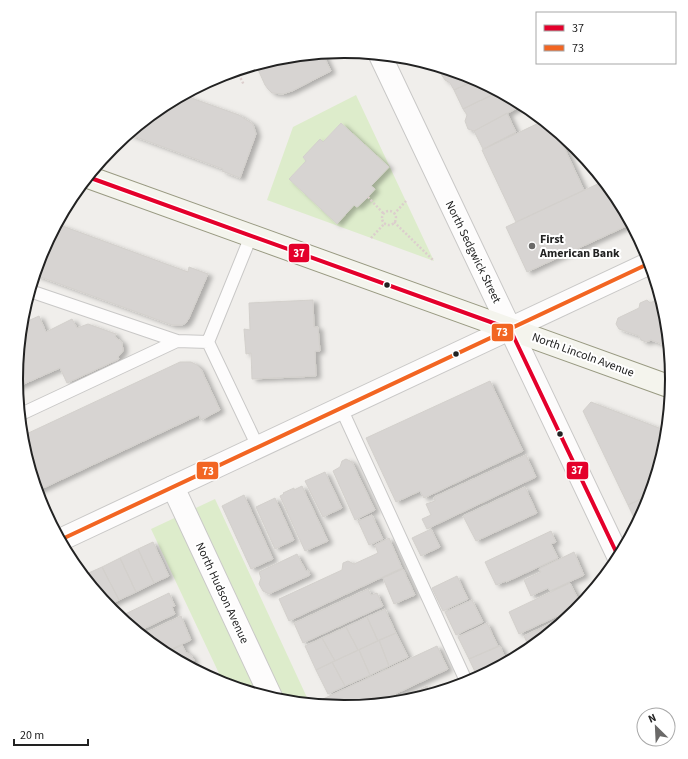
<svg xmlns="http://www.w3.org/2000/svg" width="688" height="759" font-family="'Source Sans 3',sans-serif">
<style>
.grass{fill:#ddeccb;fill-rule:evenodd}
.building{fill:#d7d4d2;stroke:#d3d0cc;filter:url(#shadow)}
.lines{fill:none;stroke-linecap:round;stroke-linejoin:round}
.service-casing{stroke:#c9c8c7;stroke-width:14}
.minor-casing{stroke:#c9c8c7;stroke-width:24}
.tertiary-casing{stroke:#c9c8c7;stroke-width:24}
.secondary-casing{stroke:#999a82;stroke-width:24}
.path{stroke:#dccecd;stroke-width:2.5;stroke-dasharray:2 2;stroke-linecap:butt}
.service{stroke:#fdfcfc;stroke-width:12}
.minor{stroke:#fdfcfc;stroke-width:22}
.tertiary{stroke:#fdfcfc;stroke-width:22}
.secondary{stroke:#f4f4ed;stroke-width:22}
.bus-1-casing{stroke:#fff;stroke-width:7}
.bus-2-casing{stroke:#fff;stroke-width:7}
.bus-1{stroke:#e4002b;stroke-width:4}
.bus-2{stroke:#f26522;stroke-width:4}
.poi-dot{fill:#6a6968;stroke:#fff;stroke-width:1.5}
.bus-dot{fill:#222;stroke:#fff;stroke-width:1.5}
.labels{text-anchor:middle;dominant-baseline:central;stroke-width:4;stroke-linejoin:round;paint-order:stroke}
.poi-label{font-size:12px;font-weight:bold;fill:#222;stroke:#fff;text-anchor:start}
.street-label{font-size:12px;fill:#222;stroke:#fff}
.rim{fill:none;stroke:#222;stroke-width:2}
.line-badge{stroke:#fff;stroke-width:1.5}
.badge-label{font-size:11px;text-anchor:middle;font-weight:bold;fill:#fff}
</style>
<defs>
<filter id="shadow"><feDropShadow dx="4.5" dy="2.5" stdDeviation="2" flood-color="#0004"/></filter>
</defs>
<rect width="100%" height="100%" fill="#f0eeeb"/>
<path class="grass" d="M356,95L434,261L267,200L293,127ZM341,123L388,167L371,186L375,189L358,207L354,205L337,223L289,179L306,161L303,157L323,142Z
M215,499L310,704L280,701L224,684L151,529Z"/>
<path class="building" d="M323,54L331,71L292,91L283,94L272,93L268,89L265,85L256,65L280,58Z
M445,69L470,77L476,80L454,90L450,83L445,80L441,74Z
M476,80L498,92L463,109L454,90Z
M498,92L523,105L474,131L468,129L465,121L467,115L463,109Z
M183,95L239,115L253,124L256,134L240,178L222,171L223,169L128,134L162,107Z
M507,113L516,132L483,149L474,131Z
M543,121L557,132L584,190L516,222L482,150Z
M341,123L389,167L371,186L375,189L368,197L357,207L354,205L337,224L289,179L306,161L303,157L320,139L323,142Z
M604,181L617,197L631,224L527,272L506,227Z
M57,224L188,272L189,267L208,274L189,318L186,323L182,325H172L35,275L41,254Z
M660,298L666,316L668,336L664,345L651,340L646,342L641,340L639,336L619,329L616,324L618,318L639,308L640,303L647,300L650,303Z
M313,300L314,327H318L320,351H315L316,376L252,379L251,353L246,354L244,329L250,330L249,303Z
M39,316L46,332L72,319L77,328L88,324L116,334L115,337L122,342L123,351L118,357L119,359L67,383L60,368L17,387L16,379L21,324Z
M180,362H191L197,365L201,369L220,410L201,420L199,415L37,491L22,443V436Z
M490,381L523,451L424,498L420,491L396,502L366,438Z
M591,402L667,431L666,444L650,495L628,505L583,411Z
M526,455L536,477L427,529L422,519L431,515L426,504L435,501L434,497Z
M346,459L352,462L375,510L355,520L333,471L340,467L342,461Z
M325,472L342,508L323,517L305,481Z
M302,486L328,541L305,551L280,496L284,494L283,493L294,488V490Z
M525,487L537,513L476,541L463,516Z
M244,495L273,559L251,569L222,506Z
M650,495L647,505L637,524L628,505Z
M275,498L294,540L275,549L256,507Z
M372,515L383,539L369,545L358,521Z
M431,529L440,547L421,556L412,538Z
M551,531L556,542L551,544L558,558L506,582V581L496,585L485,562Z
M389,538L402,568L289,621L279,599L342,570L343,563L348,561L354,564L378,553L375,545Z
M153,542L169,576L154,583L138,549Z
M138,549L154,583L136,592L120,558Z
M574,552L584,575L550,591L548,588L531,596L524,580L541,572L539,569Z
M297,554L306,571L308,570L310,575L269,594L263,591L259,584L261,578L259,572Z
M120,558L136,592L119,600L102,567Z
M102,567L119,600L107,606L87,581L84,575Z
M403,569L415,595L394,604L383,578Z
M457,576L468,599L443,611L432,588Z
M570,583L581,605L519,634L509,612Z
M368,589L371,595L377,593L383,606L303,643L294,623Z
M169,593L175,606L172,607L175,614L137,632L119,617Z
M472,600L483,622L456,635L445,612Z
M385,609L396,633L378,641L367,617Z
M576,611V612L530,649L524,636Z
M181,616L191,640L163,653L141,635Z
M367,617L378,641L358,650L346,627Z
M487,623L498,646L469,659L458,637Z
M346,627L358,650L335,661L322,638Z
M396,633L408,657L389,666L379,640Z
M322,638L335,661L316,670L305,646Z
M379,640L389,666L370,675L359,650Z
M182,645L186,653L190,654L194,660L192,666L190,667L165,654Z
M437,646L448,669L372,705L344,707L325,706V704L323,699Z
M500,646L507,662L478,678L469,659Z
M359,650L370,675L345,686L332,662Z
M332,662L345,686L328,694L316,670Z
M427,686L430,694L408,701L400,702L401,699Z"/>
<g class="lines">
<defs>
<path id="service" d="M251,236L208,342L258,447
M30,291L177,341L208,342
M341,408L467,683
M19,415L177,341"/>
<path id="minor" d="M173,487L272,699"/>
<path id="tertiary" d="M380,55L619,558
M60,540L650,263"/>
<path id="secondary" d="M88,177L671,387"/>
</defs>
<use href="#service" class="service-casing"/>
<use href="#minor" class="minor-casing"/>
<use href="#tertiary" class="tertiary-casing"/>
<use href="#secondary" class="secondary-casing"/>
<path class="path" d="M237,71L244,85
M368,197L384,214
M382 218a7 7 0 1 1 14 0a7 7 0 1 1-14 0Z
M394,214L406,201
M394,222L434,261
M371,238L385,223"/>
<use href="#service" class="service"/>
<use href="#minor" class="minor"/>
<use href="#tertiary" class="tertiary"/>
<use href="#secondary" class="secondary"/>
<defs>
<path id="bus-1" d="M88,177L510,329
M510,329L619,558"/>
<path id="bus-2" d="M60,540L650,263"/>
</defs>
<use href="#bus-1" class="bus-1-casing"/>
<use href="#bus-2" class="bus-2-casing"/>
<use href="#bus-1" class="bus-1"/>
<use href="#bus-2" class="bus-2"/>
</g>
<circle class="poi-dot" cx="532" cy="246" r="4"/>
<g class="bus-dot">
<circle cx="387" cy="285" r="3.5"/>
<circle cx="456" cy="354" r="3.5"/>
<circle cx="560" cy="434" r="3.5"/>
</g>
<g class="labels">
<g class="poi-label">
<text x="540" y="239">First<tspan x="540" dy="14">American Bank</tspan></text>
</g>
<g class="street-label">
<text transform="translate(473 252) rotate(64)">North Sedgwick Street</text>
<text transform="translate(583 355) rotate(20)">North Lincoln Avenue</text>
<text transform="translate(222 593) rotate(65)">North Hudson Avenue</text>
</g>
</g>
<path d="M0 0H688V759H0ZM23 379a321 321 0 1 1 642 0a321 321 0 1 1-642 0Z" fill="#fff" fill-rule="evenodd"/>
<path class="rim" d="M23 379a321 321 0 1 1 642 0a321 321 0 1 1-642 0Z"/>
<g class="line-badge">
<rect x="288" y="243" width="22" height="20" rx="4" fill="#e4002b"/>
<rect x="491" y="323" width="23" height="19" rx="4" fill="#f26522"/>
<rect x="566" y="461" width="23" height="19" rx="4" fill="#e4002b"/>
<rect x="196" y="461" width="23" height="19" rx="4" fill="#f26522"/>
</g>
<g class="badge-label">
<text x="299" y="257">37</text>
<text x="502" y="336">73</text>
<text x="577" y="474">37</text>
<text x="208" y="475">73</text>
</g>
<rect x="536" y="12" width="140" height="52" fill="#ffffff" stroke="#a7a7a7"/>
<rect x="544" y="25" width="20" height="6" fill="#e4002b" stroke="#a7a7a7"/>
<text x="572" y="32" font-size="12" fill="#222222">37</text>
<rect x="544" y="45" width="20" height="6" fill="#f26522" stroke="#a7a7a7"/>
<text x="572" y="52" font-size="12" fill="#222222">73</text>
<g transform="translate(656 727) rotate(336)"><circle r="19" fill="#ffffff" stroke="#a7a7a7"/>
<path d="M0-3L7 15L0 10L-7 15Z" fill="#6a6968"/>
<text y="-6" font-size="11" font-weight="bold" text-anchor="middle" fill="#222222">N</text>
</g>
<path d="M14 739v6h74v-6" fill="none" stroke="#222222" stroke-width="2"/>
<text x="20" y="739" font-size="12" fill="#222222" stroke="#ffffff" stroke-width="3" paint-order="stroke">20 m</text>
</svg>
